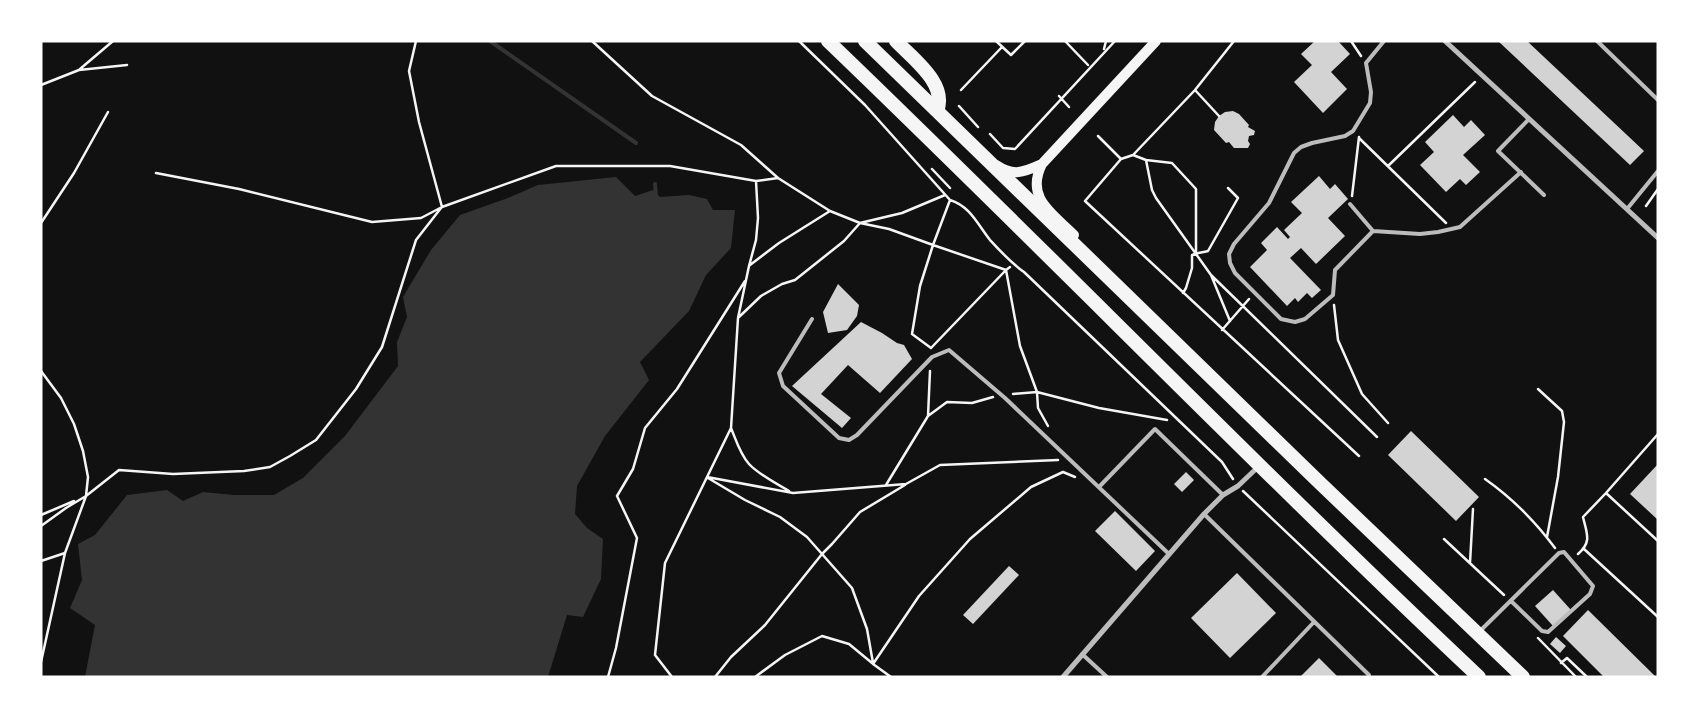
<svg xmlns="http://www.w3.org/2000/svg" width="1699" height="718" font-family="'Noto Serif',serif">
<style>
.water{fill:#333}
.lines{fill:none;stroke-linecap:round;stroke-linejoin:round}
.stream{stroke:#333;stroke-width:4}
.building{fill:#d3d3d3}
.path{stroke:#f5f5f5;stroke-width:2.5}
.service{stroke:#bcbcbc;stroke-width:4}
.minor{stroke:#bcbcbc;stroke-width:5}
.secondary{stroke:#f5f5f5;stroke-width:10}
.trunk{stroke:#f5f5f5;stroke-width:14}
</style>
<rect width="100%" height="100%" fill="#111"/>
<path class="water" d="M616,177L635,196L653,190L660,197L689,195L707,199L713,210H735L731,248L706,275L689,311L640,362L649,380L605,436L577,486L575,514L587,528L603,539L601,579L583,617L567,615L548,677H85L95,625L70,608L82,580L78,544L95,535L127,495L167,490L183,501L203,492L234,495H274L303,478L345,436L398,366L397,342L407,317L403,297L431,250L460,215L508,198L538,185Z"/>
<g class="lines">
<path class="stream" d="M490,41L636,143
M655,184L656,196"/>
</g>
<path class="building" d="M1315,41H1338L1350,54L1331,72L1347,89L1323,113L1294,82L1312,65L1301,54Z
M1498,41H1527L1644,151L1630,165Z
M1233,111L1239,114L1249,125L1248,127L1255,131L1254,135L1249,136L1248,141L1250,144L1248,148H1234L1229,142L1226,143L1214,130L1215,122L1219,116L1225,112Z
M1453,115L1464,127L1471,120L1485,135L1463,155L1480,172L1466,185L1460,179L1446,192L1420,165L1434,152L1425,142Z
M1319,176L1330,189L1335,184L1348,199L1328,218L1345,236L1316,264L1301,248L1290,258L1321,290L1312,298L1307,293L1298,302L1295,298L1287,306L1250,267L1267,250L1261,243L1277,227L1288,239L1290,237L1284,230L1302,213L1291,202Z
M838,284L859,305L857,316L847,330L828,333L823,312Z
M861,322L882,333L897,343L904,345L912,359L880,393L848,365L821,394L851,418L842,428L792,386Z
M1411,431L1479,497L1456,521L1388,455Z
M1658,464V520L1630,494Z
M1186,472L1194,480L1182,492L1174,484Z
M1115,511L1155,551L1136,571L1095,531Z
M1009,566L1019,575L973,624L963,615Z
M1237,573L1276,613L1230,658L1191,618Z
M1553,590L1571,610L1553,626L1535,606Z
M1588,610L1656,677H1604L1563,636Z
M1556,637L1566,646L1560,653L1550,644Z
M1319,658L1338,677H1300Z"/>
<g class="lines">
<path class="path" d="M416,41L409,71L419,122L442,207
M592,41L652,96L741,145L778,178L830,211L860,223L889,229L933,245L950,200
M799,41L865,105L950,200C970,206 978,225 990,240C1001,252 1011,263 1024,272L1222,462L1233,479
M996,41L1011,55L1025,41
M1065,41L1088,65
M1234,41L1195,90L1133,155L1121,159L1085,201L1359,456
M1351,41L1361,56
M1104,49L1106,41
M80,69L113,41
M41,85L79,70L127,65
M961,90L1002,47
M1195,90L1219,116
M1059,96L1069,107
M959,106L978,127
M990,134L1003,148L1015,149L1115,41
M1098,136L1121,159
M1359,138L1446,223
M1133,155L1146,160L1152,190L1156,198L1211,275L1230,321
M1146,160L1172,163L1196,189V251
M1388,166L1475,82
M932,169L950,188
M156,173L239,189L372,222L421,218L442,207L556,166H670L756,181L778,178
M1352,196L1359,137
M1646,206L1658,189
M41,223L74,173L108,112
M750,265L779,243L830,211
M1006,270L1020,346L1037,392L1038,408L1048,426
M1211,275L1377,437
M1183,293L1186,288L1192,268V255C1197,252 1202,253 1208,251L1238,198L1228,188
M1334,305L1338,340L1362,394L1388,423
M739,317L761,296L782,284L795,280L844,241L860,223L902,213L945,195
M1222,330L1249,299
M931,348L912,334L920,286L933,245L1006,270L1010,267
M931,348L1006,270
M41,371L61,398L74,424L83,451L88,477L86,496L65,553L41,662
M1538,389L1562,411L1564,422L1558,477L1547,537
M1013,394L1037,392L1099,408L1167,420
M928,416L930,371
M731,428C736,440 740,454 749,464C758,474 777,484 789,491
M707,477L793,493L906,484L940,465L1058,460
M708,478L745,500L780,517L807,537L852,588L867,629L873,663
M1485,479C1512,498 1535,521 1555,548
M886,485L928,416L947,402L972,403L993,397
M1243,491L1439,677
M1606,493L1658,434
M41,515L74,501
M41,526L66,508L86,496L119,470L173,474L244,471L270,467L290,456L316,440L356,389L382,347L416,240L441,208
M1444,539L1504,595
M1584,549L1658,617
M1578,554C1592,542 1587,534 1583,517L1606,493L1658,541
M41,561L65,553
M1470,563L1473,509
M1538,638L1576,677
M1561,663L1567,658L1587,677
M608,677L616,648L637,538L617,496L633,469L645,428L677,389L745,281
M672,677L655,655L665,563L731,428L738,318L749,266L756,240L758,218L756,181
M715,677L731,657L765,625L822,554L832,544L860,512L905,485
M755,677L785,655L822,636L849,644L872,663
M891,677L873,664L919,596L970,539L1031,487L1063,472L1075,477"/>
<path class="service" d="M1597,41L1658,100
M1529,119L1498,151L1544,195
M1350,204L1373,231L1335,270L1333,295L1305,319L1295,322L1281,319L1235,273L1230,263L1229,254L1234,244L1269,203L1294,153L1301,147L1312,143L1345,136L1353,131L1370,103L1371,92L1366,63L1384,41
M1627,209L1658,171
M1373,231L1420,234L1438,232L1460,227L1521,172
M812,319L779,373L783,386L839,438L849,440L857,435L932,357L949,350L1005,398L1169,554
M1099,487L1155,429L1223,495
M1204,514L1369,675V677
M1479,632L1559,553L1564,552L1593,586L1590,594L1548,632L1542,631L1511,601
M1082,654L1107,677
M1262,677L1314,622"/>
<path class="minor" d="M1445,41L1658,238
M1063,677L1204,514L1223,495L1238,486L1259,466"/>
<path class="secondary" d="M996,165C1014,177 1024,172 1042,164
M1074,235C1052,213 1025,198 1042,164L1156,41"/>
<path class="trunk" d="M828,41C1047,251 1258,469 1479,677
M865,41L1321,484L1523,677
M896,41C913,59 948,84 937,111"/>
</g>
<rect width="1699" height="718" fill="none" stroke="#ffffff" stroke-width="85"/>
</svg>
